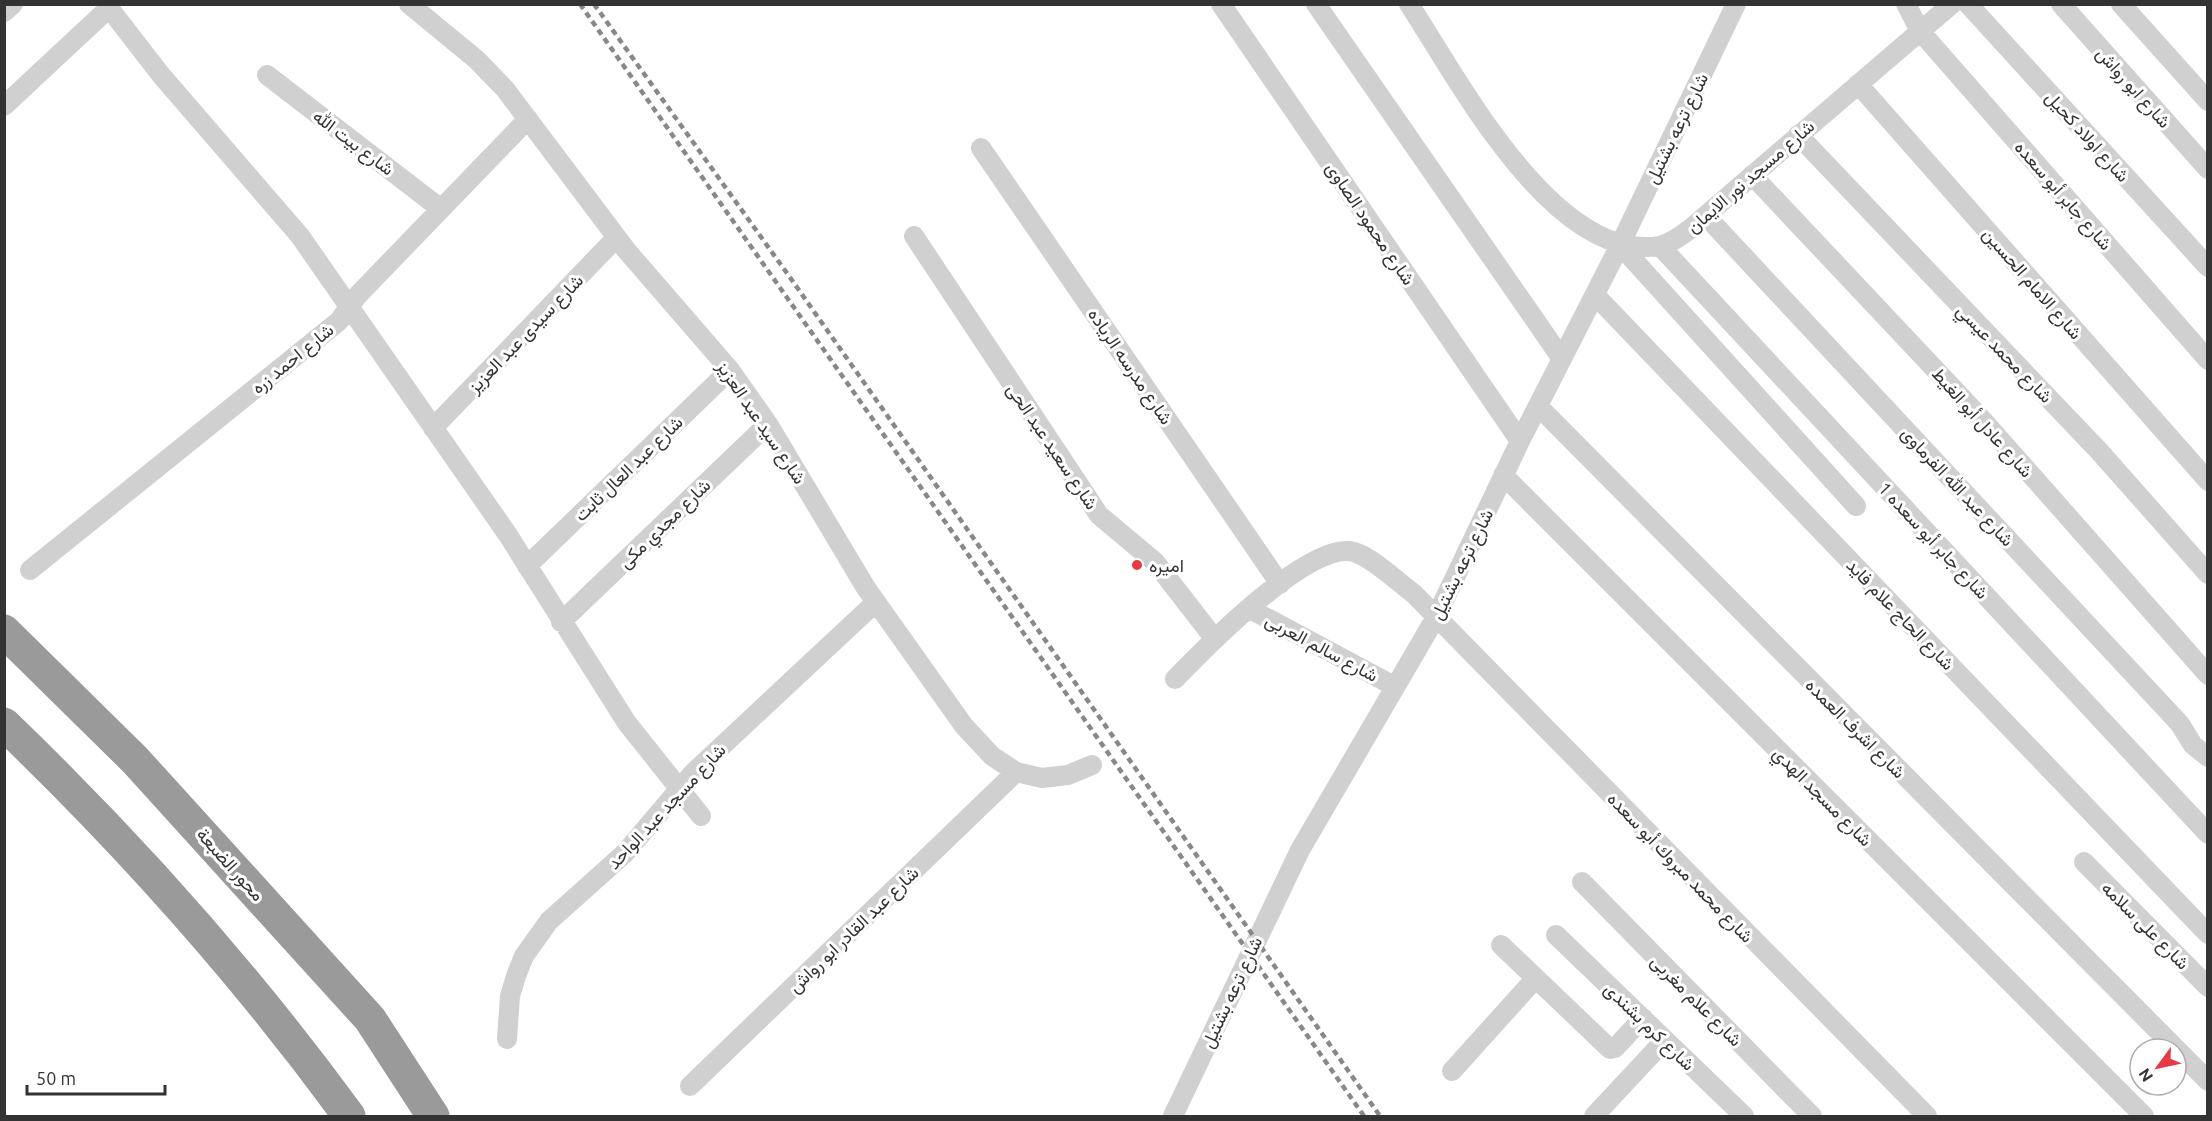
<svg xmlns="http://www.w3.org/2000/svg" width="2212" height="1121" font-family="Ubuntu,Vazirmatn,sans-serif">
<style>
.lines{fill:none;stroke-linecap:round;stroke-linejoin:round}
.street{stroke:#d0d0d0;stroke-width:20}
.highway{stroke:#9a9a9a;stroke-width:33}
.rail{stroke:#888;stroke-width:4.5;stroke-dasharray:6 4.5;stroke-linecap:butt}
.poi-dot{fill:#e63946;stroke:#fff;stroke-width:2}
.labels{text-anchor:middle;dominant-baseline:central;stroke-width:6;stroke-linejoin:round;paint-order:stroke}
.street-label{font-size:18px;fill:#333;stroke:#fff}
.poi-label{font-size:18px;fill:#333;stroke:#fff;text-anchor:start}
</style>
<rect width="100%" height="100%" fill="#fff"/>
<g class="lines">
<path class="street" d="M106,4L161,75L300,236L508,535L627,723L701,816
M409,4L477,60L505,89L627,251L730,370L768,424L866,588L964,726L992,756L1016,772L1042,778L1068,775L1092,765
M1221,4L1520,441
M1316,4L1562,359
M1409,4C1458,79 1554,263 1659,246C1670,244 1681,236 1690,229L1952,4
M1906,4L1920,31L2208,360
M1968,4L2208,267
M2061,4L2208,169
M2121,4L2208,101
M4,12L13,4
M267,75L441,209
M1858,84L2208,481
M4,106L109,8
M1798,135L2099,451L2208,574
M981,148L1280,584
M1752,175L1980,417L2208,675
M1706,216L2180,724L2193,745L2208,757
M914,236L1099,515L1155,562L1214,638
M1620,245L1856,506
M1660,246L2208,834
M1595,295L2208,934
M1538,406L2208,1081
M433,428L616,238
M1503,475L2144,1116
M527,566L730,370
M30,570L339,321L357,296L528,119
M1250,609L1394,686
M561,622L768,424
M1175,679C1205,648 1311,539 1354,552C1372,557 1398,582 1414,594L1927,1116
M2084,862L2208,987
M1582,882L1812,1116
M1556,935L1744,1116
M1501,945L1610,1049L1615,1048L1643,1018
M507,1039L510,996L516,976L524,956L549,921L625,853L693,773L876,602
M1452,1071L1535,979
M690,1086L1016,772
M1173,1116L1300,850L1436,617L1520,441L1620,245L1736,4
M1594,1116L1665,1040"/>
<path class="highway" d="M4,631L135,760L370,1019L433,1116
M4,724C130,845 246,975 349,1116"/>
<path class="rail" d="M580,4L1364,1116
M594,4L789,276L1380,1116"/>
</g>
<circle class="poi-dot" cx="1137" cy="565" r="6"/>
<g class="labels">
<g class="street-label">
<text transform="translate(2134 87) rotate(48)">شارع ابو رواش</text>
<text transform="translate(1676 128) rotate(-64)">شارع ترعه بشتيل</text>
<text transform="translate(2088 136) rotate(48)">شارع اولاد كحيل</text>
<text transform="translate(354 142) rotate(37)">شارع بيت الله</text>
<text transform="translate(1750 176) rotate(-41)">شارع مسجد نور الايمان</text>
<text transform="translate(2064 195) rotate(49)">شارع جابر أبو سعده</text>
<text transform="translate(1371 223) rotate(56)">شارع محمود الصاوى</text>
<text transform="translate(2033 283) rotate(49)">شارع الامام الحسين</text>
<text transform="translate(525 333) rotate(-46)">شارع سيدى عبد العزيز</text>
<text transform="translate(2005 353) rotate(46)">شارع محمد عيسي</text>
<text transform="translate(292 358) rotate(-39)">شارع احمد زره</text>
<text transform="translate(1131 366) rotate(56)">شارع مدرسه الرياده</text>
<text transform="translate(762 422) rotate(56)">شارع سيد عبد العزيز</text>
<text transform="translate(1983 422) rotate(48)">شارع عادل أبو الغيط</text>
<text transform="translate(1053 446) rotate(56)">شارع سعيد عبد الحى</text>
<text transform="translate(628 468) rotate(-44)">شارع عبد العال ثابت</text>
<text transform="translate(1958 486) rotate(47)">شارع عبد الله الفرماوى</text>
<text transform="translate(664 523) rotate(-44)">شارع مجدي مكى</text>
<text transform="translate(1934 540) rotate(47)">شارع جابر أبو سعده 1</text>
<text transform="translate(1461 564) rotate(-64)">شارع ترعه بشتيل</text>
<text transform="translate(1901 614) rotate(46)">شارع الحاج علام فايد</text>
<text transform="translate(1322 647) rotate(28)">شارع سالم العربى</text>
<text transform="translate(1856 728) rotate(45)">شارع اشرف العمده</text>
<text transform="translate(1823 796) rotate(45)">شارع مسجد الهدي</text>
<text transform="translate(666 806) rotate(-47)">شارع مسجد عبد الواحد</text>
<text transform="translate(231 864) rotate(48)">محور الضبعة</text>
<text transform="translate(1681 867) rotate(46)">شارع محمد مبروك أبو سعده</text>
<text transform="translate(2146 925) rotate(45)">شارع على سلامه</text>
<text transform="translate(853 929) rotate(-44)">شارع عبد القادر ابو رواش</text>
<text transform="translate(1231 992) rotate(-65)">شارع ترعه بشتيل</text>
<text transform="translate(1697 1000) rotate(45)">شارع علام مغربى</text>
<text transform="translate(1650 1026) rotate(44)">شارع كرم بشندى</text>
</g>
<g class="poi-label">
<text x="1149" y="565">اميره</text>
</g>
</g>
<rect width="2212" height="1121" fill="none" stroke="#333333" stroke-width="12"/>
<g transform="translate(2158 1067) rotate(237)"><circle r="28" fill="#ffffff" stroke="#adadad" stroke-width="1.5"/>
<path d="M0-4.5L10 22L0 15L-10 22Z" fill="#e63946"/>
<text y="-9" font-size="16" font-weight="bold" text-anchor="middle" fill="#333333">N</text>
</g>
<path d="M27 1085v9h138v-9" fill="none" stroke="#333333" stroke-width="3"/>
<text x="36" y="1085" font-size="18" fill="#333333" stroke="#ffffff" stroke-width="4.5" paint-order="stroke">50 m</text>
</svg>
